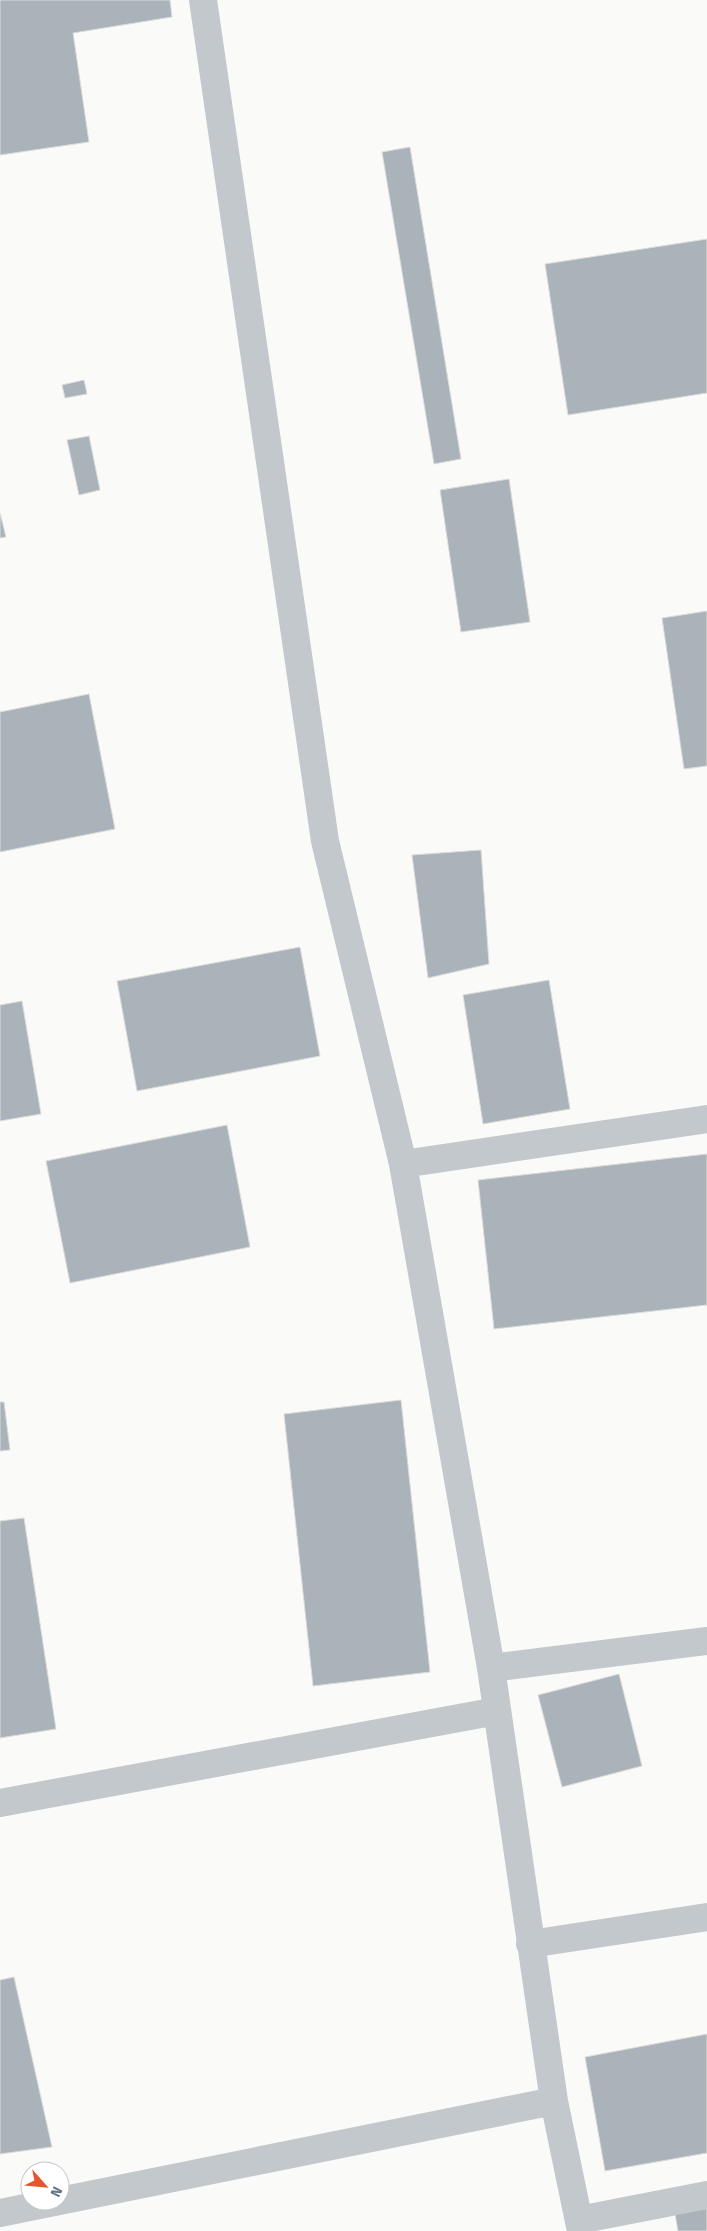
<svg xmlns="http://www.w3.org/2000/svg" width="707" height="2231" font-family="'Fira Sans',sans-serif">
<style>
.building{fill:#aab3b9;stroke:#dcdcda}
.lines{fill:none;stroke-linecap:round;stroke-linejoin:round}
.minor{stroke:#c3c8cc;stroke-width:28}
</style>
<rect width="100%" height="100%" fill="#fafaf8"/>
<path class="building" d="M0,0H170L172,17L73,33L89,142L0,155Z
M410,147L461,459L434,464L382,152Z
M707,239V393L568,415L545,264Z
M84,380L87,394L65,398L62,385Z
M89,436L100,490L79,495L67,440Z
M509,479L530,622L461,632L440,490Z
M0,513L6,537L0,538Z
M707,611V766L684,769L662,618Z
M89,694L115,829L0,852V712Z
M481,850L489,964L428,978L412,855Z
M300,947L320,1056L137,1091L117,981Z
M549,980L570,1109L483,1124L463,995Z
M22,1001L41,1114L0,1121V1005Z
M227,1125L250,1247L70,1283L46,1161Z
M707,1154V1305L494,1329L478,1180Z
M401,1400L430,1672L313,1686L284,1414Z
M0,1402H4L10,1450L0,1451Z
M24,1518L56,1729L0,1738V1521Z
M619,1674L642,1766L562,1787L538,1695Z
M14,1977L52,2147L0,2154V1980Z
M707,2034V2153L605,2171L585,2057Z
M707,2202V2231H678L674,2208Z"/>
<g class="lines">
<path class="minor" d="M203,0L325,841L403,1164L491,1668L554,2101L581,2231
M403,1164L707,1119
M491,1668L707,1641
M0,1803L497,1711
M530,1944L707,1917
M0,2213L554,2101
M579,2220L707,2195"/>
</g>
<g transform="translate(45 2186) rotate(117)"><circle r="24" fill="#ffffff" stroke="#c1c8cd"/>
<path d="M0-4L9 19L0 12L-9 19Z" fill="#e4572e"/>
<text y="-8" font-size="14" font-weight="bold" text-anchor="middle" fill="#657683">N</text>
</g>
</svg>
